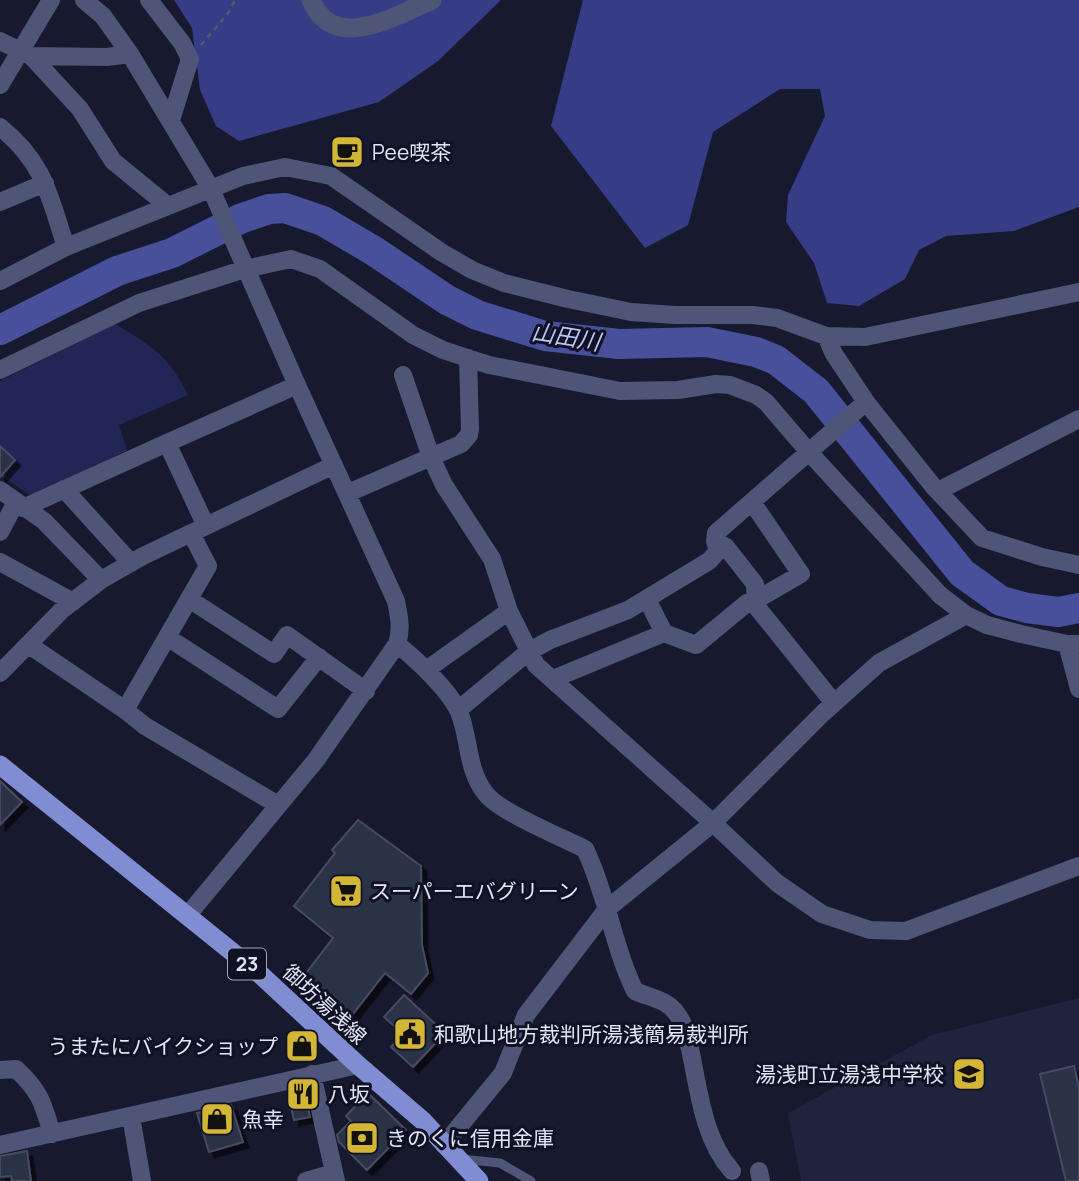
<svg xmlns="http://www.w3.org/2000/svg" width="1079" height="1181" font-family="Manrope,'Noto Sans JP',sans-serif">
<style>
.built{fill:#20233d}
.green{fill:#222656}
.forest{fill:#363c86}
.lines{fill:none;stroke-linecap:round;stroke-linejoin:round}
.river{stroke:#48509c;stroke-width:30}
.building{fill:#2c3045;stroke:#474b62;stroke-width:2;filter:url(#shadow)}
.path{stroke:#575a6c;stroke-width:2.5;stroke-dasharray:5 5;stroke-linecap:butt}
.service{stroke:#4f5576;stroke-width:9}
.minor{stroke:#4f5576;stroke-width:18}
.tertiary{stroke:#4f5576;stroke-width:19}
.primary{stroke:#818dd2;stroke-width:19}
.labels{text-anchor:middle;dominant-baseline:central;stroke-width:6;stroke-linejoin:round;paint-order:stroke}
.shield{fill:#0f1124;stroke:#a3a5b5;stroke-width:2}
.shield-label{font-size:19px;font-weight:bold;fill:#e2e5f3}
.poi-label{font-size:21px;fill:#e2e5f3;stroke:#0f1124;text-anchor:start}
.street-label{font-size:21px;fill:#e2e5f3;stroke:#0f1124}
.water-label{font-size:23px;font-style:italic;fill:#bcc5ef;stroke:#0f1124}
</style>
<defs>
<filter id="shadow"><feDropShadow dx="5.5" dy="5.5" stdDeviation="0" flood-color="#0009"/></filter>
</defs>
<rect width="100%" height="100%" fill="#171a2e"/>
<path class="built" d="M1079,998V1181H801L788,1113L932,1035Z"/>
<path class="green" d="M115,324C152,346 169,356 188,395L119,425L127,450L33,497L0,475V381Z"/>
<path class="forest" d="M174,0H501L438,61L379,102L239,141L216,126L200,90L192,28Z
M583,0H1079V207L1014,231L946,236L919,250L905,279L859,306L827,303L814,263L786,222L788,195L825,116L820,89H780L713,132L688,225L645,248L551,126Z"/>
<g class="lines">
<path class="river" d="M0,330L117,271L172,253L240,219L269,209L285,208L323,221L374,251L447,300L477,315L545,336L619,344L707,342L756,352L776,360L816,391L962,573L1001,601L1027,608L1058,612L1079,608"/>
</g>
<path class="building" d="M0,446L15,460L0,477Z
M0,781L22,802L0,825Z
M358,820L421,866L422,945L428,973L411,994L385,973L349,1019L300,981L333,938L294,906L335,853L332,850Z
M404,995L445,1033L413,1067L391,1047L403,1034L384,1017Z
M1074,1066L1079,1088V1181H1066L1040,1074Z
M304,1089L310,1117L294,1120L288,1092Z
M368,1093L406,1130L367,1170L339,1142L337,1135L351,1121L346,1116Z
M231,1105L243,1142L209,1152L197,1113Z
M27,1151L31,1181H12L11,1176L0,1177V1156Z"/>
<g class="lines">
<path class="path" d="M201,45L229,12L235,0"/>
<path class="service" d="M461,1159L500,1163L531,1181"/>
<path class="minor" d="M84,0L103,16L130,54L211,189L297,385L396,601C399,616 402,629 397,644L316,760L187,916
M149,0L182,43L190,59L171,120
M0,41L31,56L107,57L130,54
M31,56L80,109L113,161L168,206
M0,85L51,0
M0,127C45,163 49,196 66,247
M0,202L45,183
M0,281L66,247L243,176L285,167L331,176L441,252L472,270L504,283L568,299L631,312L675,315H753L777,318L826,336L865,337L1079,292
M826,336L834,354L866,402L933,486L982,538L1042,557L1079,565
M0,370L139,303L245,269L291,259L320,269L413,335L443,350L489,365L620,391L678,390L716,384L730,385L756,395L766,402L808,451L940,595L966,615L987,625L1021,634L1067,644H1079
M403,375L431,457L444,485L492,559L509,611L536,665L713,823L777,883L822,914L870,930L906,931L1079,866
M64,489L131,563
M0,490L44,521L101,580
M938,491L1079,419
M348,493L461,444L469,435L470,429L468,358
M23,508L167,443
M206,526L167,443L297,385
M0,532L16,502
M715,541L726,547L755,584L756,606L834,703
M0,562L73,602
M189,599L274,654L287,635L366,691
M648,601L664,633
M167,637L278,709L319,657
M397,644C416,659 449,690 459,712C470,738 466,769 486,794C500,812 561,837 585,849C607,895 613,946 635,991C650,998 667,999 677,1014C685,1024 687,1038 690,1049C699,1090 703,1139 732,1171
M1067,644L1079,689
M29,645L125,710L145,726L278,805
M426,670L509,611
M0,673L63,609L101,580L143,556L334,465
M553,679L664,633L696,645L747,603L763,596L801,574L752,502
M125,710L208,566L191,533
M458,710L528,652L550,640L628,610L709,561L718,551L715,541L716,533L866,402
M0,1070L16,1069C40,1091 43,1103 52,1134
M312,1074L336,1181
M131,1116L142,1181
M0,1145L358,1065
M444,1145L503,1073L526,1015L607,909L713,823L823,713L879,663L966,615
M759,1171L761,1181
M306,1181L334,1173"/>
<path class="tertiary" d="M311,0C334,54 395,16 432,0"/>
<path class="primary" d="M0,765L262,976L358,1065L423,1121L479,1181"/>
</g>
<defs>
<symbol id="cafe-square" viewBox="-11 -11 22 22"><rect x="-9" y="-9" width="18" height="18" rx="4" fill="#d3b635" stroke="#0f1124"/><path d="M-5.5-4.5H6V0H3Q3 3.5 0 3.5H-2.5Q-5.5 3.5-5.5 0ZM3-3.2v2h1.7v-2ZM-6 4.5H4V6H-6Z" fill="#111"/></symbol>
<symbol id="supermarket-square" viewBox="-11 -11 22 22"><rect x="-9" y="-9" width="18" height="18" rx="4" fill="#d3b635" stroke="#0f1124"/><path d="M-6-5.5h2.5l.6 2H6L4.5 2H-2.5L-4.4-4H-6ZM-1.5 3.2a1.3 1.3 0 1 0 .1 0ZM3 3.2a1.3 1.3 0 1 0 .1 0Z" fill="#111"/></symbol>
<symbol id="civic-square" viewBox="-11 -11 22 22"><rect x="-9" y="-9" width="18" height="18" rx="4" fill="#d3b635" stroke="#0f1124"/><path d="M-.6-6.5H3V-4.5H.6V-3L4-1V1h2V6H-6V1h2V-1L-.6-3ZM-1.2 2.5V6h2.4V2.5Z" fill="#111"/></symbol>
<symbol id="shop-square" viewBox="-11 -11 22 22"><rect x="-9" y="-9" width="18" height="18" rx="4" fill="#d3b635" stroke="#0f1124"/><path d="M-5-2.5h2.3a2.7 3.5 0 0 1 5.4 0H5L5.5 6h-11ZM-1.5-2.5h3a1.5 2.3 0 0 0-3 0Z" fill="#111"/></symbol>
<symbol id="school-square" viewBox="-11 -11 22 22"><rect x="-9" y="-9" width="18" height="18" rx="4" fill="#d3b635" stroke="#0f1124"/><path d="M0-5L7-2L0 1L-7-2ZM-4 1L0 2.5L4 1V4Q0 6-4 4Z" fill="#111"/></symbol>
<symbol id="restaurant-square" viewBox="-11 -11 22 22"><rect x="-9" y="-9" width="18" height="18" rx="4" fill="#d3b635" stroke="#0f1124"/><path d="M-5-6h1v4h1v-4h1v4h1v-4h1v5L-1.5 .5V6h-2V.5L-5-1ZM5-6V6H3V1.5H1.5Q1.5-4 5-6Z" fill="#111"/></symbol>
<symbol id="bank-square" viewBox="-11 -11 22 22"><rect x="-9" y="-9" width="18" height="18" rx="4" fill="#d3b635" stroke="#0f1124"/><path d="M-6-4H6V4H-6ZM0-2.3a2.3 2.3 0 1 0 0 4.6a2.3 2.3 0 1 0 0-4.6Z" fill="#111"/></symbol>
</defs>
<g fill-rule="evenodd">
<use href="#cafe-square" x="328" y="133" width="38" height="38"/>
<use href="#supermarket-square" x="327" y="872" width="38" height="38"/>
<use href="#civic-square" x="391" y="1015" width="38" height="38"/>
<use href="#shop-square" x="283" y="1027" width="38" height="38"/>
<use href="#school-square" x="950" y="1055" width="38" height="38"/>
<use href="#restaurant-square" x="284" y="1075" width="38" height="38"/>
<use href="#shop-square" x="198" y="1100" width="38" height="38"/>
<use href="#bank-square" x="343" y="1119" width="38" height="38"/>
</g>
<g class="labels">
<rect class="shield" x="228" y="948.5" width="38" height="31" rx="5"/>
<g class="shield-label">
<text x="247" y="964">23</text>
</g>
<g class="poi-label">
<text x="372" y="152">Pee喫茶</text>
<text x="370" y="891">スーパーエバグリーン</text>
<text x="434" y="1034">和歌山地方裁判所湯浅簡易裁判所</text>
<text x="278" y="1046" text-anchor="end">うまたにバイクショップ</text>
<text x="944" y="1074" text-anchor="end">湯浅町立湯浅中学校</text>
<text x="328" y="1094">八坂</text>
<text x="242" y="1119">魚幸</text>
<text x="386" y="1138">きのくに信用金庫</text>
</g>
<g class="street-label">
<text transform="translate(325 1004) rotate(43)">御坊湯浅線</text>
</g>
<g class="water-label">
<text transform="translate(566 336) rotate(9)">山田川</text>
</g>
</g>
</svg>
